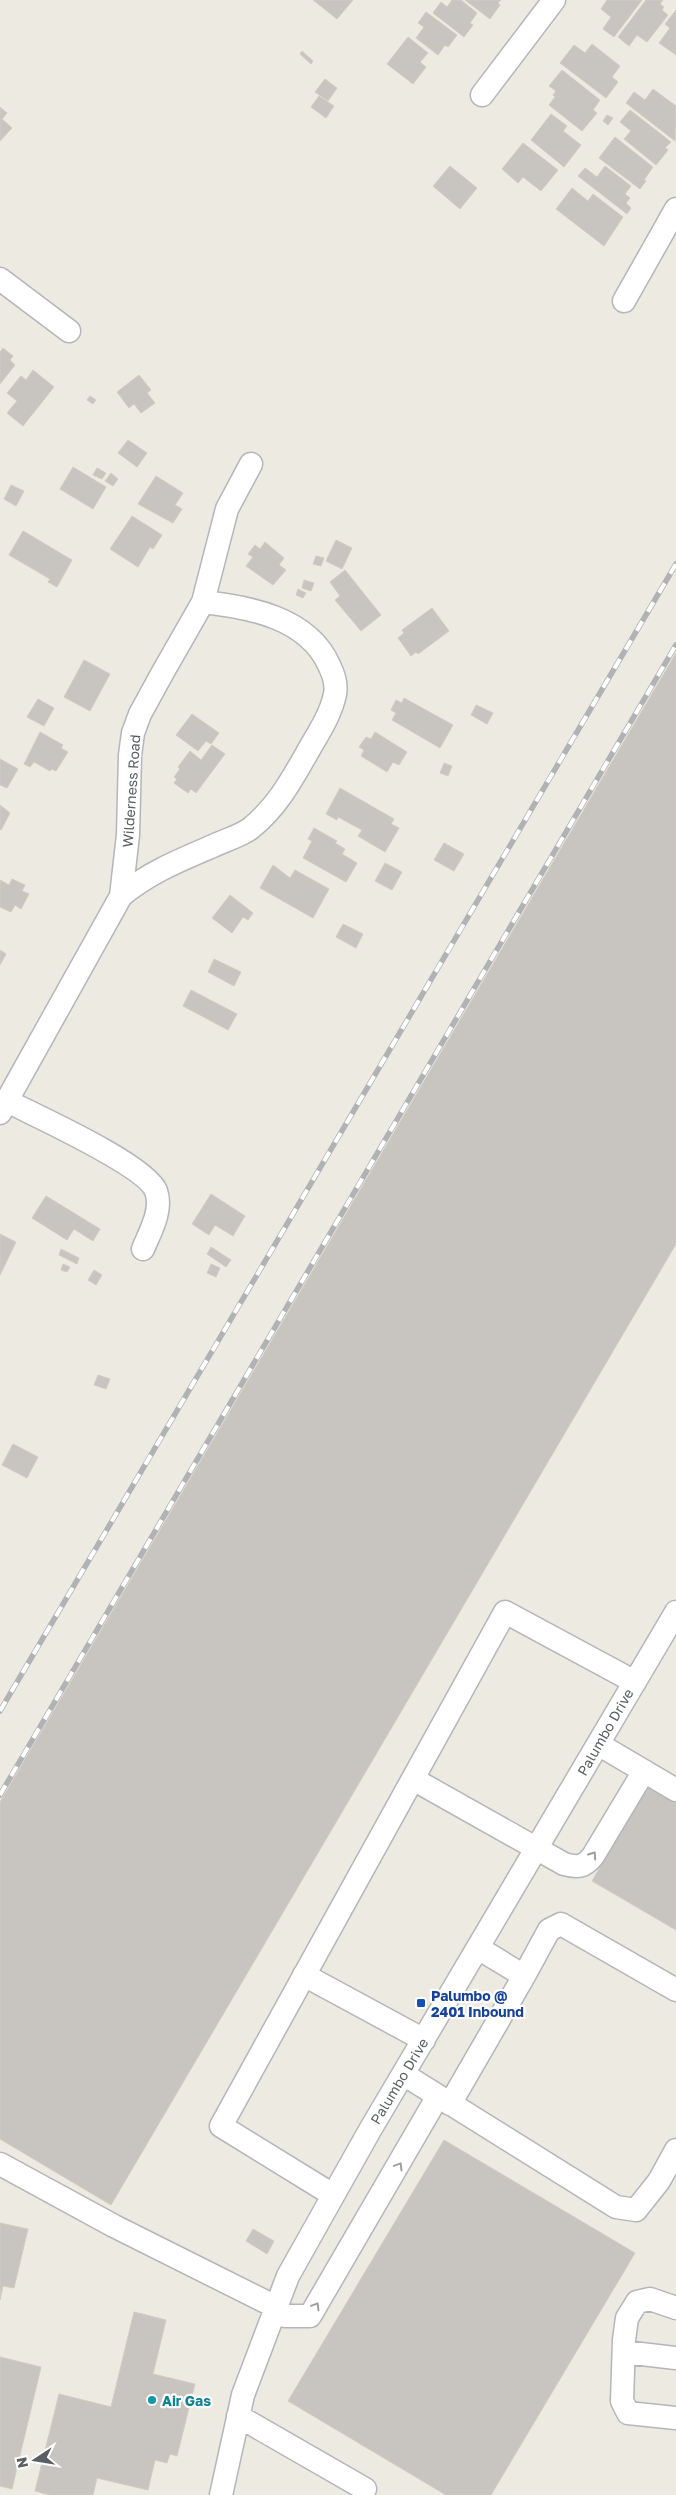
<svg xmlns="http://www.w3.org/2000/svg" width="676" height="2495" font-family="'Golos Text',sans-serif">
<style>
.building{fill:#c8c5c0;stroke:#d2ccc1}
.lines{fill:none;stroke-linecap:round;stroke-linejoin:round}
.minor-casing{stroke:#b3b6ba;stroke-width:25}
.minor{stroke:#fff;stroke-width:22}
.rail-casing{stroke:#b1b2b3;stroke-width:5.5}
.rail{stroke:#fff;stroke-width:4;stroke-dasharray:11;stroke-linecap:butt}
.oneway{stroke:#9d9fa1}
.transit-dot{fill:#1a4fb4;stroke:#fff;stroke-width:2}
.culture-dot{fill:#0f9aa8;stroke:#fff;stroke-width:2}
.labels{text-anchor:middle;dominant-baseline:central;stroke-width:4.5;stroke-linejoin:round;paint-order:stroke}
.street-label{font-size:14px;fill:#5b5f63;stroke:#fff}
.transit-label{font-size:14px;font-weight:bold;fill:#164399;stroke:#fff;text-anchor:start}
.culture-label{font-size:14px;font-weight:bold;fill:#0d838f;stroke:#fff;text-anchor:start}
</style>
<rect width="100%" height="100%" fill="#edeae2"/>
<path class="building" d="M313,0H353L337,19Z
M452,0H461L477,13L470,23L473,25L464,37L433,13L441,2L447,7Z
M465,0H501L498,3L500,5L490,19Z
M607,0H642L614,37L603,29L611,17L601,9Z
M646,0H663L660,4L664,7L662,10L668,15L647,42L637,35L629,46L618,37Z
M676,10V55L659,43L670,28L665,24Z
M426,12L457,35L448,47L445,45L438,55L416,38L424,27L418,23Z
M408,37L428,53L420,62L426,67L413,84L387,64Z
M592,44L620,66L612,77L618,82L606,98L560,63L574,45L585,53Z
M302,51L313,61L311,64L300,54Z
M562,70L600,100L593,110L597,113L582,131L549,105L555,97L553,95L556,91L549,86Z
M325,79L337,88L328,101L315,92Z
M653,89L676,106L675,141L626,103L634,92L645,100Z
M319,96L334,106L326,118L311,107Z
M0,107L7,113L2,119L12,128L0,141Z
M630,110L671,142L665,148L668,150L656,165L624,139L631,131L620,122Z
M551,114L567,126L563,131L581,145L564,167L531,140Z
M607,115L613,118L608,125L603,121Z
M615,137L653,167L644,180L646,181L640,189L599,158Z
M523,143L558,170L541,191L523,177L518,183L502,169Z
M450,166L477,188L460,209L433,186Z
M605,166L631,186L625,194L630,198L626,203L631,208L627,214L578,176L585,168L597,177Z
M572,188L588,201L593,194L623,217L604,246L556,209Z
M3,348L13,356L10,360L15,365L0,384V352Z
M33,370L54,387L23,426L7,413L17,401L7,393L21,376L26,380Z
M139,375L151,390L147,393L155,403L141,413L134,404L129,408L117,392Z
M90,396L96,400L93,404L87,400Z
M128,440L147,453L137,467L118,453Z
M73,467L106,487L93,509L60,489Z
M97,468L106,473L102,479L93,475Z
M111,473L118,479L113,486L105,481Z
M156,476L183,493L175,505L182,509L173,523L138,504Z
M11,485L24,491L16,506L4,499Z
M132,516L162,535L153,549L150,547L138,567L110,549Z
M23,531L72,560L57,587L48,582L50,579L9,555Z
M336,540L352,548L342,569L326,561Z
M265,542L284,558L279,565L286,570L273,585L246,566L253,557L248,554L255,545L260,549Z
M316,556L324,558L321,566L313,564Z
M345,570L381,615L361,631L335,600L340,596L330,582Z
M304,580L314,583L311,591L302,588Z
M298,589L306,593L303,598L296,595Z
M432,608L449,631L418,654L416,652L411,656L398,638L404,633L402,630Z
M676,653V1244L111,2205L0,2139V1802Z
M84,660L110,674L90,711L64,697Z
M404,698L453,725L440,748L392,720L396,713L391,710L396,700L402,703Z
M38,699L54,708L44,726L27,717Z
M476,705L493,713L487,724L471,715Z
M192,714L219,733L211,744L206,741L198,751L176,735Z
M40,732L63,745L61,748L68,752L56,771L52,769L50,771L34,762L30,767L24,764Z
M375,732L407,752L399,765L393,762L387,772L361,756L364,750L359,747L366,737L371,739Z
M212,745L225,754L196,793L191,789L188,793L174,783L177,779L174,777L180,769L178,767L190,751L201,760Z
M0,759L18,769L7,788L0,785Z
M444,763L452,766L448,776L440,773Z
M340,788L394,819L391,824L399,828L385,852L358,836L362,830L338,817L337,820L326,814Z
M0,805L10,813L1,830L0,829Z
M314,828L337,841L335,843L345,849L342,854L357,863L346,882L303,858L312,841L308,839Z
M444,843L464,854L454,871L434,860Z
M385,863L402,872L392,890L375,881Z
M273,865L290,878L295,870L329,889L313,918L260,888Z
M12,879L25,885L22,891L29,894L21,909L15,905L11,912L0,907V880L9,885Z
M230,895L253,913L248,920L243,917L232,933L212,918Z
M343,924L363,934L356,948L336,937Z
M0,950L6,954L0,965Z
M214,959L241,972L234,986L208,972Z
M191,990L237,1014L228,1030L183,1006Z
M211,1194L245,1216L233,1236L215,1225L209,1235L192,1224Z
M46,1196L100,1229L93,1241L74,1229L67,1240L32,1218Z
M0,1234L16,1242L0,1275Z
M211,1247L231,1260L226,1267L207,1254Z
M61,1249L79,1258L77,1264L59,1255Z
M63,1264L70,1267L67,1272L61,1270Z
M211,1264L220,1268L216,1277L207,1273Z
M94,1270L102,1275L96,1285L88,1280Z
M98,1375L110,1379L106,1389L94,1385Z
M13,1444L38,1457L27,1478L2,1465Z
M647,1786L676,1803V1930L592,1881Z
M444,2140L635,2253L491,2495H446L288,2401Z
M0,2223L28,2229L14,2288L3,2286L0,2300Z
M253,2229L274,2241L267,2254L246,2241Z
M134,2312L166,2320L153,2374L195,2384L177,2456L170,2454L167,2463L155,2460L148,2490L97,2478L93,2495H50L35,2491L59,2394L111,2407Z
M0,2357L41,2367L12,2489L0,2486Z"/>
<g class="lines">
<defs>
<path id="minor" d="M482,95L554,0
M0,279L69,331
M624,301L676,209
M121,896C148,873 180,860 213,846C225,840 241,836 251,828C277,807 291,781 307,753C317,735 331,715 335,694C337,684 334,675 329,665C308,618 250,607 203,602
M7,1101C36,1116 146,1165 156,1191C163,1210 150,1232 143,1249
M0,1113L121,896L128,835L130,755L133,733L140,714L163,672L203,602L227,509L251,464
M598,1744L676,1790
M413,1779L564,1864C578,1868 584,1867 593,1856L644,1771
M478,1948L524,1976L549,1930L561,1924L676,1990
M304,1975L424,2040
M403,2074L616,2207L636,2210L659,2181L676,2150
M450,2104L524,1976
M0,2164L114,2226L276,2307L285,2316H310L438,2096
M333,2195L221,2126L505,1612L635,1682
M676,2308L650,2299L637,2302L627,2318L624,2340L622,2401L628,2413L676,2418
M624,2352L676,2358
M238,2416L365,2489
M221,2495L243,2395L288,2276L370,2130L676,1612"/>
</defs>
<use href="#minor" class="minor-casing"/>
<use href="#minor" class="minor"/>
<defs>
<path id="rail" d="M0,1711L676,564
M0,1795L676,645"/>
</defs>
<use href="#rail" class="rail-casing"/>
<use href="#rail" class="rail"/>
</g>
<defs><path id="oneway-chevron" d="M-2-3.5L2.5 0L-2 3.5" fill="none" stroke-width="1.6" stroke-linecap="round" stroke-linejoin="round" transform="scale(1.25)"/></defs>
<g class="oneway">
<use href="#oneway-chevron" transform="translate(593 1855) rotate(-55)"/>
<use href="#oneway-chevron" transform="translate(399 2166) rotate(-59)"/>
<use href="#oneway-chevron" transform="translate(316 2306) rotate(-59)"/>
</g>
<rect class="transit-dot" x="416" y="1998" width="10" height="10" rx="2.5"/>
<circle class="culture-dot" cx="152" cy="2400" r="5"/>
<g class="labels">
<g class="street-label">
<text transform="translate(131 791) rotate(-86)">Wilderness Road</text>
<text transform="translate(605 1732) rotate(-60)">Palumbo Drive</text>
<text transform="translate(399 2081) rotate(-59)">Palumbo Drive</text>
</g>
<g class="transit-label">
<text x="431" y="1995">Palumbo @<tspan x="431" dy="16">2401 Inbound</tspan></text>
</g>
<g class="culture-label">
<text x="162" y="2400">Air Gas</text>
</g>
</g>
<g transform="translate(35 2460) rotate(258)" stroke="#ffffff" stroke-width="4" paint-order="stroke">
<path d="M0-4L9 19L0 12L-9 19Z" fill="#5b5f63"/>
<text y="-8" font-size="14" font-weight="bold" text-anchor="middle" fill="#5b5f63">N</text>
</g>
</svg>
